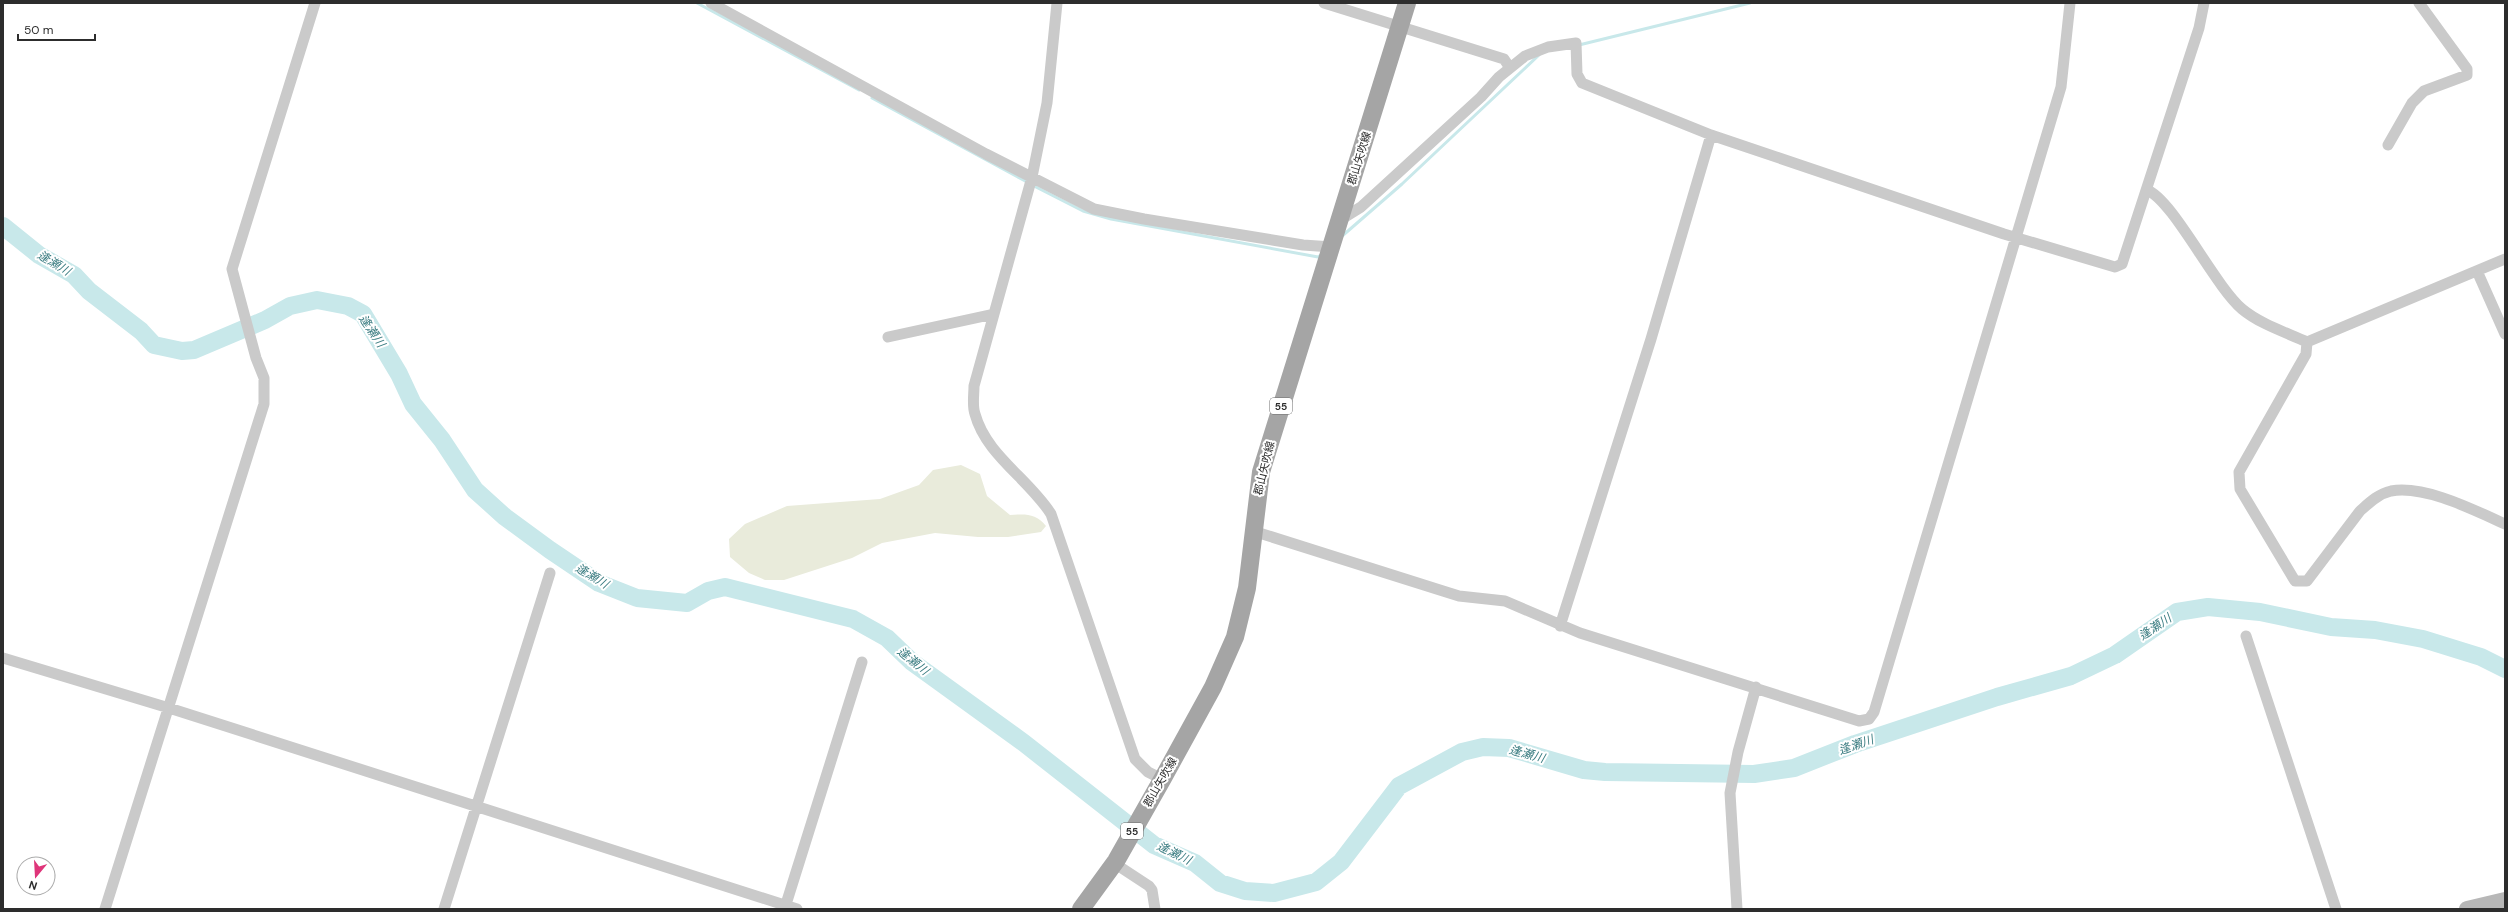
<svg xmlns="http://www.w3.org/2000/svg" width="2508" height="912" font-family="'DM Sans','Noto Sans JP',sans-serif">
<style>
.green{fill:#e9ebdb}
.lines{fill:none;stroke-linecap:round;stroke-linejoin:round}
.stream{stroke:#c8e8ea;stroke-width:3}
.river{stroke:#c8e8ea;stroke-width:18}
.street{stroke:#cacaca;stroke-width:11}
.secondary{stroke:#b7b7b7;stroke-width:16}
.primary{stroke:#a5a5a5;stroke-width:18}
.labels{text-anchor:middle;dominant-baseline:central;stroke-width:4;stroke-linejoin:round;paint-order:stroke}
.shield{fill:#fff;stroke:#6c6c6c;stroke-width:1}
.shield-label{font-size:10px;font-weight:bold;fill:#2d2d2d}
.street-label{font-size:11px;fill:#2d2d2d;stroke:#fff}
.water-label{font-size:12px;font-style:italic;fill:#3a7c81;stroke:#fff}
</style>
<rect width="100%" height="100%" fill="#fff"/>
<path class="green" d="M961,465L980,474L987,496L1010,515C1025,514 1036,513 1046,526L1041,532L1008,537H978L935,533L882,543L852,558L784,580H765L749,573L730,557L729,539L745,524L787,506L880,499L919,485L933,470Z"/>
<g class="lines">
<path class="stream" d="M697,3L859,90
M1579,45L1750,3
M872,98L1027,182
M1032,185L1083,211L1111,219L1318,257L1321,255
M1341,237L1402,184L1539,55"/>
<path class="river" d="M3,226L39,255L74,275L89,291L141,331L154,345L182,351L194,350L265,320L290,306L317,300L348,306L363,314L399,374L413,404L442,440L475,490L505,517L550,550L599,583L637,598L687,603L708,591L725,587L853,619L887,638L912,662L1024,743L1154,845L1195,863L1220,883L1245,891L1274,893L1316,882L1341,862L1399,786L1462,752L1483,747L1509,748L1584,770L1605,772L1754,774L1794,768L1855,744L1997,697L2071,676L2115,655L2177,612L2208,607L2260,612L2331,627L2375,630L2423,639L2481,657L2505,669"/>
<path class="street" d="M711,3L986,154L1094,209L1144,219L1303,245L1332,247
M1057,3L1047,103L1032,177L974,386C974,395 972,406 975,414C986,455 1029,479 1051,514L1135,759L1148,772L1162,779
M1324,3L1504,59L1510,68
M2388,145L2412,103L2424,91L2467,75V69L2419,3
M2147,190C2173,200 2214,285 2242,309C2260,324 2285,332 2307,342L2505,259
M1340,220L1361,207L1481,97L1499,77L1525,56L1548,47L1576,43L1577,74L1582,83L1711,135L2004,234L2115,267L2122,264L2199,28L2204,3
M2477,271L2505,334
M888,337L994,314
M2307,342L2306,354L2239,472L2240,489L2295,581H2307L2360,511C2369,503 2378,494 2391,491C2425,485 2474,510 2505,524
M1253,531L1443,591L1459,596L1505,601L1580,633L1859,721L1869,719L1874,712L2061,87L2070,3
M1560,626L1651,339L1711,135
M2246,636L2336,909
M3,658L169,708L797,909
M1114,863L1149,886L1152,890L1155,909
M105,909L264,404V378L256,358L232,269L315,3
M444,909L550,573
M787,909V901L862,662
M1737,909L1730,793L1738,752L1756,687"/>
<path class="secondary" d="M2467,909L2505,900"/>
<path class="primary" d="M1081,909L1116,861L1163,778L1213,687L1235,637L1247,588L1261,472L1407,3"/>
</g>
<g class="labels">
<g class="shield">
<rect x="1270" y="398" width="22" height="16" rx="3"/>
<rect x="1121" y="823" width="22" height="16" rx="3"/>
</g>
<g class="shield-label">
<text x="1281" y="406">55</text>
<text x="1132" y="831">55</text>
</g>
<g class="street-label">
<text transform="translate(1359 158) rotate(-73)">郡山矢吹線</text>
<text transform="translate(1264 468) rotate(-76)">郡山矢吹線</text>
<text transform="translate(1160 782) rotate(-60)">郡山矢吹線</text>
</g>
<g class="water-label">
<text transform="translate(54 263) rotate(31)">逢瀬川</text>
<text transform="translate(372 331) rotate(56)">逢瀬川</text>
<text transform="translate(592 576) rotate(31)">逢瀬川</text>
<text transform="translate(2155 627) rotate(-34)">逢瀬川</text>
<text transform="translate(913 661) rotate(39)">逢瀬川</text>
<text transform="translate(1856 745) rotate(-19)">逢瀬川</text>
<text transform="translate(1527 754) rotate(15)">逢瀬川</text>
<text transform="translate(1174 853) rotate(26)">逢瀬川</text>
</g>
</g>
<rect width="2508" height="912" fill="none" stroke="#2d2d2d" stroke-width="8"/>
<g transform="translate(36 876) rotate(198)"><circle r="19" fill="#ffffff" stroke="#ababab"/>
<path d="M0-3L7 15L0 10L-7 15Z" fill="#df357a"/>
<text y="-6" font-size="11" font-weight="bold" text-anchor="middle" fill="#2d2d2d">N</text>
</g>
<path d="M18 34v6h77v-6" fill="none" stroke="#2d2d2d" stroke-width="2"/>
<text x="24" y="34" font-size="12" fill="#2d2d2d" stroke="#ffffff" stroke-width="3" paint-order="stroke">50 m</text>
</svg>
